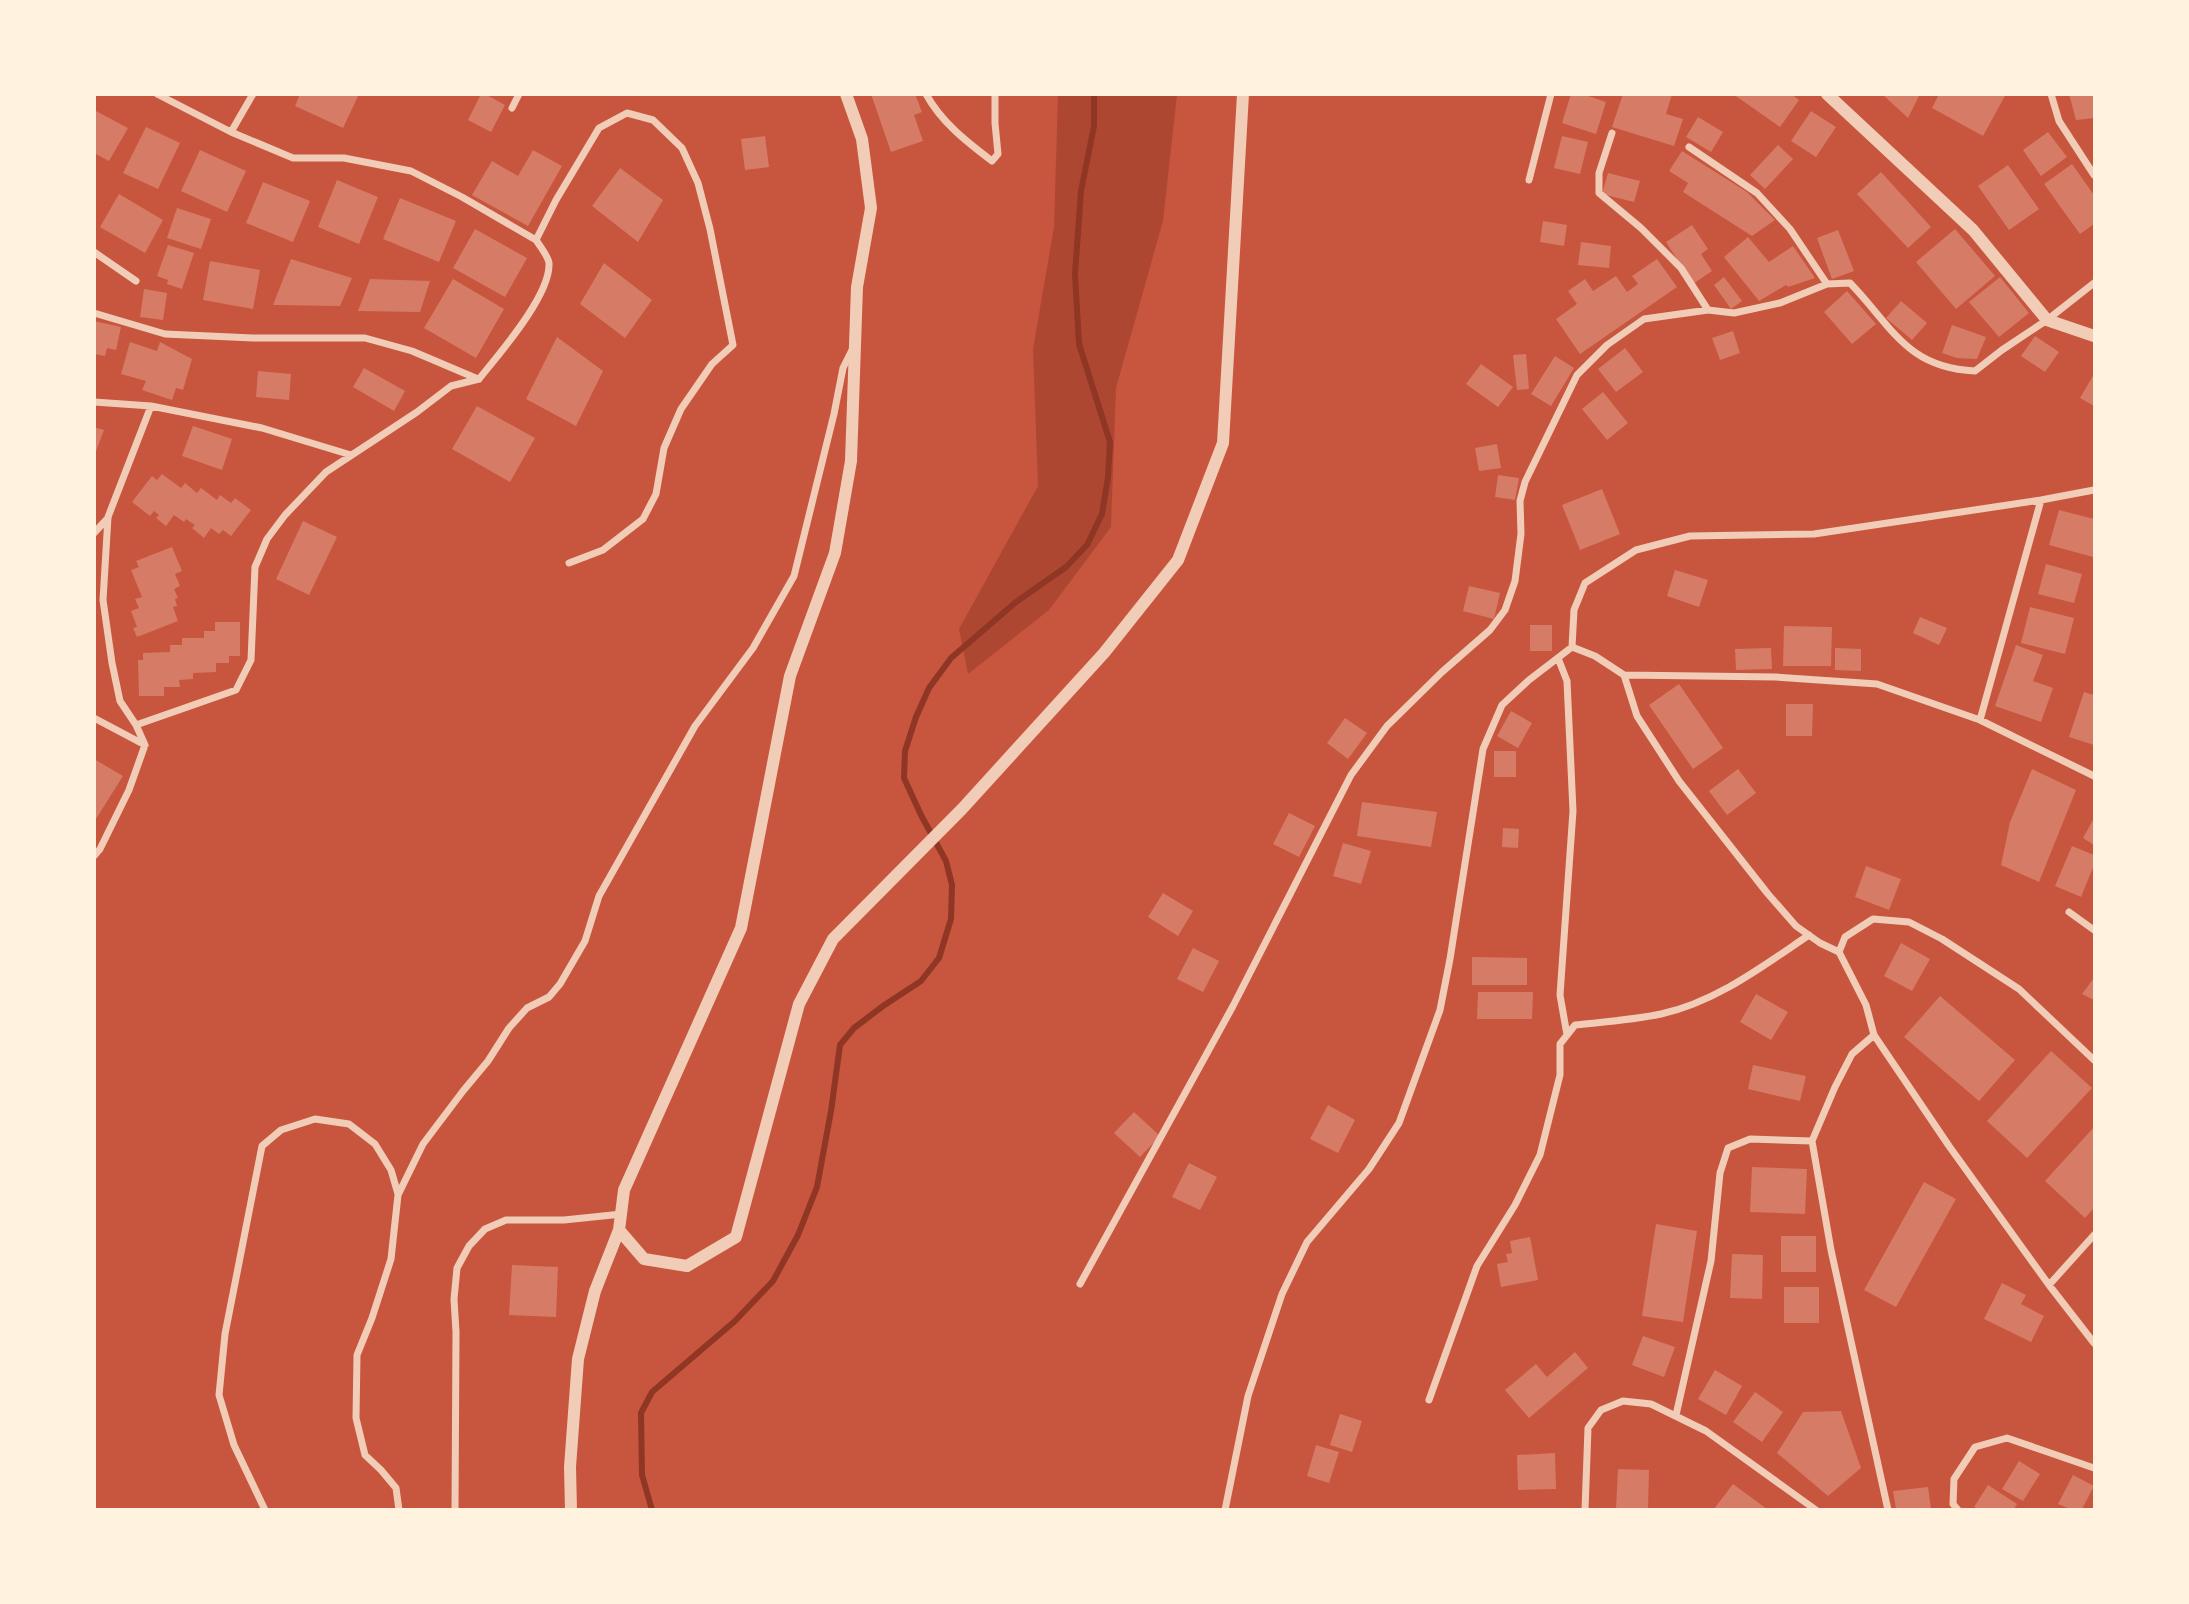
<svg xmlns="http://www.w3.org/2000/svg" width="2189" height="1604" font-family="Rubik,sans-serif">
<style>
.green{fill:#ae4732}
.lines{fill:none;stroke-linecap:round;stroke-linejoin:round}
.stream{stroke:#8f3625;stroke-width:6}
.building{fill:#d67c66}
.minor{stroke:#f1ccb7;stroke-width:7}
.tertiary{stroke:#f1ccb7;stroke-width:12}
</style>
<rect width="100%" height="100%" fill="#c8553d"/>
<path class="green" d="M1058,95H1177L1163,221L1116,388L1111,527L1049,610L968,674L959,629L1038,486L1033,349L1054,227Z"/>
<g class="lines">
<path class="stream" d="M652,1510L642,1475L641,1413L652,1392L735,1321L773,1281L798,1235L817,1187L831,1111L840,1045L854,1028L883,1006L921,981L939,958L951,919L952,885L946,861L921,815L904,778L905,751L916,717L929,688L951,658L1016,602L1066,567L1087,545L1102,514L1108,477L1110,442L1079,344L1075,274L1081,191L1094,126V94"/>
</g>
<path class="building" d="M300,94H359L343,128L295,106Z
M481,94H485L505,105L491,132L468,120Z
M871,94H915L922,112L914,115L923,141L891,152Z
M1571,94H1582L1606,102L1596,134L1562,123Z
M1623,94H1672L1666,114L1683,119L1674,146L1612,127Z
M1733,94H1791L1799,100L1780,127Z
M1882,94H1920L1908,118Z
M1939,94H2006L1983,136L1932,108Z
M2069,94H2094V118L2076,120Z
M94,110L128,128L109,161L94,153Z
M1811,111L1836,127L1816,157L1791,141Z
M1698,117L1723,132L1711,152L1686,137Z
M146,127L180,143L158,189L123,173Z
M2048,132L2067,157L2041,176L2023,150Z
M765,136L769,167L745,170L741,139Z
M1562,136L1588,142L1580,174L1554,168Z
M1778,145L1793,159L1765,189L1750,175Z
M200,150L246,171L227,212L181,191Z
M533,150L562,166L528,226L472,195L492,161L518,176Z
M1682,151L1747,192L1775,220L1752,236L1683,192L1688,183L1669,171Z
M2072,164L2094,195V224L2080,234L2044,184Z
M2008,165L2039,209L2009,230L1978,186Z
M620,168L663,200L638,242L592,206Z
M1881,172L1931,227L1908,248L1857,194Z
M1608,173L1640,181L1634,202L1602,194Z
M337,180L378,197L359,244L318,227Z
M263,182L310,201L293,242L246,223Z
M119,194L163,220L145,253L100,227Z
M400,198L456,221L439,262L383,239Z
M177,208L211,219L201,249L167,238Z
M1543,221L1567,225L1564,246L1540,242Z
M1692,225L1708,249L1701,254L1712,271L1693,284L1666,242Z
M475,229L527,258L505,297L453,268Z
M1955,229L1995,276L1956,309L1916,262Z
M1838,230L1854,271L1832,279L1817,238Z
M1748,237L1769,262L1793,246L1815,278L1788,287L1786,285L1759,301L1724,257Z
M1581,242L1611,246L1609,268L1578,265Z
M168,245L194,253L182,289L167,284L168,280L157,276Z
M291,259L352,278L340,306L273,305Z
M1657,259L1677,287L1580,354L1556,319L1577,304L1568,291L1585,279L1593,291L1616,276L1627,292L1638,284L1632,276Z
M210,261L260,270L253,309L203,300Z
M604,263L652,300L625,338L580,304Z
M1724,277L1742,301L1731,309L1714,285Z
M2000,277L2029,313L1999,337L1969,302Z
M370,279L430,281L420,312L358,311Z
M453,279L504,309L476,358L424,328Z
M144,289L167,293L163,320L140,317Z
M1847,291L1876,324L1852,344L1824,312Z
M1901,301L1927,323L1912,340L1886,318Z
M94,321L121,327L116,350L107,348L105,356L94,354Z
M1952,325L1986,337L1977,359L1957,358L1942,353Z
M1733,331L1740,353L1720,360L1712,338Z
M2035,336L2059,352L2045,372L2021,356Z
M557,337L603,371L576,426L526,399Z
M130,342L157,351L160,342L192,359L183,390L176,388L172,400L142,390L146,381L121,374Z
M1625,348L1643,372L1616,392L1598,369Z
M1526,354L1529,389L1517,390L1513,355Z
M1555,356L1574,368L1551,406L1531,394Z
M1481,364L1513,387L1498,407L1466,384Z
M364,368L405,391L394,411L353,387Z
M258,371L291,374L289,400L256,397Z
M2094,374V406L2080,398Z
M1603,392L1628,423L1607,440L1582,409Z
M477,406L535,438L510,482L452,449Z
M193,426L232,439L222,470L182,456Z
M94,427L104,430L95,454H94Z
M1497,444L1501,468L1479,471L1475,448Z
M162,474L181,488L185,483L197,493L201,488L217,500L220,495L231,503L235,498L251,510L231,536L223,530L219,534L211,528L204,538L192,528L195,525L186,519L184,522L174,515L166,526L156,518L159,515L154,511L150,516L132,502L152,476L157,480Z
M1498,475L1519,478L1515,500L1495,497Z
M1602,489L1620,534L1580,550L1562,505Z
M2059,510L2094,519L2093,557L2049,545Z
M303,521L337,537L309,595L276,579Z
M172,547L182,571L175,574L180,586L174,589L178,598L175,599L177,606L173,607L178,621L137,637L133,628L137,627L131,611L139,608L135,599L142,597L131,570L139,567L136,561Z
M2046,564L2082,574L2074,603L2038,594Z
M1675,570L1708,580L1699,607L1667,596Z
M1469,586L1500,593L1494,619L1463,611Z
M2030,607L2074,618L2065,654L2021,643Z
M1920,617L1947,628L1939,645L1913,633Z
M215,622H240V656H229V663H216V672L193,673V679L179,680L180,687H164V696H139L138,660H143V653L170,652V645H182V638H204V631H215Z
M1530,625H1552V651H1530Z
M1784,626L1832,627L1831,666H1783Z
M2016,645L2043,655L2033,681L2053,688L2041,722L1995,706Z
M1771,648L1772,669L1736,670L1735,649Z
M1835,648L1861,649V671L1835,670Z
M1679,684L1723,748L1693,769L1649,705Z
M2084,692L2094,695V745L2069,737Z
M1786,704H1813L1812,736H1786Z
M1511,711L1532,723L1518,748L1497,736Z
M1345,718L1367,733L1348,759L1327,743Z
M1494,751H1516V777H1494Z
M94,759L123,776L94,822Z
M1738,769L1756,793L1727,815L1709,791Z
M2032,769L2076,790L2039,882L2001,865L2010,822Z
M1362,802L1437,812L1431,847L1357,836Z
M1289,813L1315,826L1299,857L1273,844Z
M2094,818V845L2083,838Z
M1503,828L1519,829L1518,848L1502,847Z
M1343,843L1371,851L1361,884L1333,876Z
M2072,846L2094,855V865L2081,897L2055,886Z
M1866,866L1901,879L1889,910L1855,897Z
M1163,893L1193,911L1178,936L1148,917Z
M1901,943L1930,959L1912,991L1884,976Z
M1193,948L1219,961L1203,992L1177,979Z
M1472,957L1527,958V985H1472Z
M2094,978V1000L2082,994Z
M1478,992H1533L1532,1019H1477Z
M1756,994L1788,1012L1771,1040L1740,1022Z
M1940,996L2015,1060L1979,1101L1904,1037Z
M2051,1051L2092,1088L2027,1158L1987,1121Z
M1753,1065L1806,1076L1800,1101L1748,1089Z
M1328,1105L1355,1120L1338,1153L1310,1139Z
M1134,1112L1160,1136L1140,1157L1114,1133Z
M2094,1127V1208L2085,1218L2045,1181Z
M1189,1163L1217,1177L1200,1210L1172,1197Z
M1752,1167L1807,1169L1805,1214L1750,1212Z
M1924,1182L1956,1199L1896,1307L1864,1290Z
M1656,1224L1697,1231L1683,1322L1642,1316Z
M1781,1236H1816V1272H1781Z
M1530,1237L1538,1280L1501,1287L1497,1264L1508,1262L1506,1254L1512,1253L1510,1241Z
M1732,1254L1763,1255L1762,1299L1730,1298Z
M512,1265L558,1267L556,1317L509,1315Z
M2002,1283L2026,1295L2021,1304L2044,1316L2031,1342L1984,1319Z
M1784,1287H1819V1323H1784Z
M1643,1336L1675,1347L1664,1377L1632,1365Z
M1575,1352L1588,1368L1529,1418L1505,1390L1536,1364L1547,1377Z
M1715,1370L1742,1386L1726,1415L1698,1399Z
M1755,1392L1783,1412L1762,1442L1733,1422Z
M1841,1411L1861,1468L1828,1496L1777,1453L1803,1412Z
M1340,1414L1362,1421L1352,1452L1330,1445Z
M1316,1445L1339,1452L1329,1483L1307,1476Z
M1555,1453L1556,1489L1518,1490L1517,1455Z
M2019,1461L2040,1474L2023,1501L2002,1489Z
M1618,1469L1649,1470L1648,1509H1616Z
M2073,1475L2094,1486L2082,1509H2070L2058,1504Z
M1733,1484L1767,1509H1714Z
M1988,1485L2017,1504L2014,1509H1979L1974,1507Z
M1928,1487L1931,1509H1896L1893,1491Z"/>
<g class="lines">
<path class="minor" d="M157,94L231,132L293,158H344L411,171L462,197L536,240
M926,94C941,122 967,142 992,161L998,154L995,123V94
M2051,94L2059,121L2094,175
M512,108L519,94
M231,132L253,94
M1612,133L1599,173V193L1641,228L1681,268L1708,310
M1689,147L1757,193L1790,229L1827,284
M1529,180L1551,94
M94,252L136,281
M94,313L165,334L253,338H365L412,351L478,379
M479,379C499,354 551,295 549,263C548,256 540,246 536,240L556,200L599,128L627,113L653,120L682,148L698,183L710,229L733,345L712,364L681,409L664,448L656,494L643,519L603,550L569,563
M94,402L151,406L262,428L351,455
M2094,490L2041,500L1814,534L1690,536L1636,550L1585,583L1574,610L1572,647L1595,656L1624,675L1776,677L1877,684L1980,720L2094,776
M94,533L108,518
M1558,658L1567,681L1573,811L1560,995L1567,1035
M1624,675L1637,716L1679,781L1768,894L1796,926L1820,943L1839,952
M94,718L145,745L129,790L100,849L94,856
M1980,720L2041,500
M136,725L236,690L251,660L255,567L267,539L285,515L326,472L417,412L451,386L479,379
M145,745L136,725L120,701L112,663L103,600L108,517L151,406
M2069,912L2094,930
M1874,1035L1852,1054L1835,1087L1812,1141L1831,1250L1888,1510
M2094,1060L2019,989L1942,939L1909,922L1873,919L1845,937L1839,952L1866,1005L1874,1035L1949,1146L2049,1285L2094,1343
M1080,1284L1233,1006L1351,775L1387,726L1442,672L1490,630L1505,610L1515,581L1521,534L1520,501L1525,482L1577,375L1607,345L1644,319L1708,310L1734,313L1780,303L1827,284L1850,283C1892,326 1906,368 1975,371L2002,350L2047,320L2094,283
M2049,1285L2094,1235
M1429,1400L1477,1266L1515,1205L1540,1155L1560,1075V1044L1575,1025C1603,1022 1632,1020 1661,1014C1716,1002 1763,966 1809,935
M1676,1415L1711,1261L1720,1173L1728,1148L1750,1139L1812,1141
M265,1510L234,1445L219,1395L225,1334L262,1146L281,1130L315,1119L349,1124L375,1144L391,1170L398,1194
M399,1510L396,1488L381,1470L365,1455L356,1418L357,1355L372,1318L391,1259L398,1195L423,1144L463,1091L488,1061L509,1028L527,1008L549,997L560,984L585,941L599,896L695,726L753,648L794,576L834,414L843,368L852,350
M455,1510L456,1332L454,1299L457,1268L469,1246L485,1229L506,1220H564L622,1214
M1225,1510L1248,1396L1282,1294L1307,1242L1369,1169L1399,1123L1440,1010L1450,959L1483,749L1502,705L1529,680L1572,647
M1585,1510L1588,1428L1601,1410L1623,1401L1651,1404L1706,1431L1816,1510
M1958,1510L1953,1504L1954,1479L1975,1447L2007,1438L2094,1468"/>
<path class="tertiary" d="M1827,94L1973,230L2047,320L2094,336
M619,1230L644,1259L687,1266L736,1237L799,1004L833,939L962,809L1104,653L1178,560L1223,443L1243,94
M571,1510L570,1467L578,1359L595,1291L619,1230L624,1190L741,928L790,676L835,553L851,461L857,287L871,208L862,139L846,94"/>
</g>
<rect width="2189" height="1604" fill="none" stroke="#fff3e0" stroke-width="192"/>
</svg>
